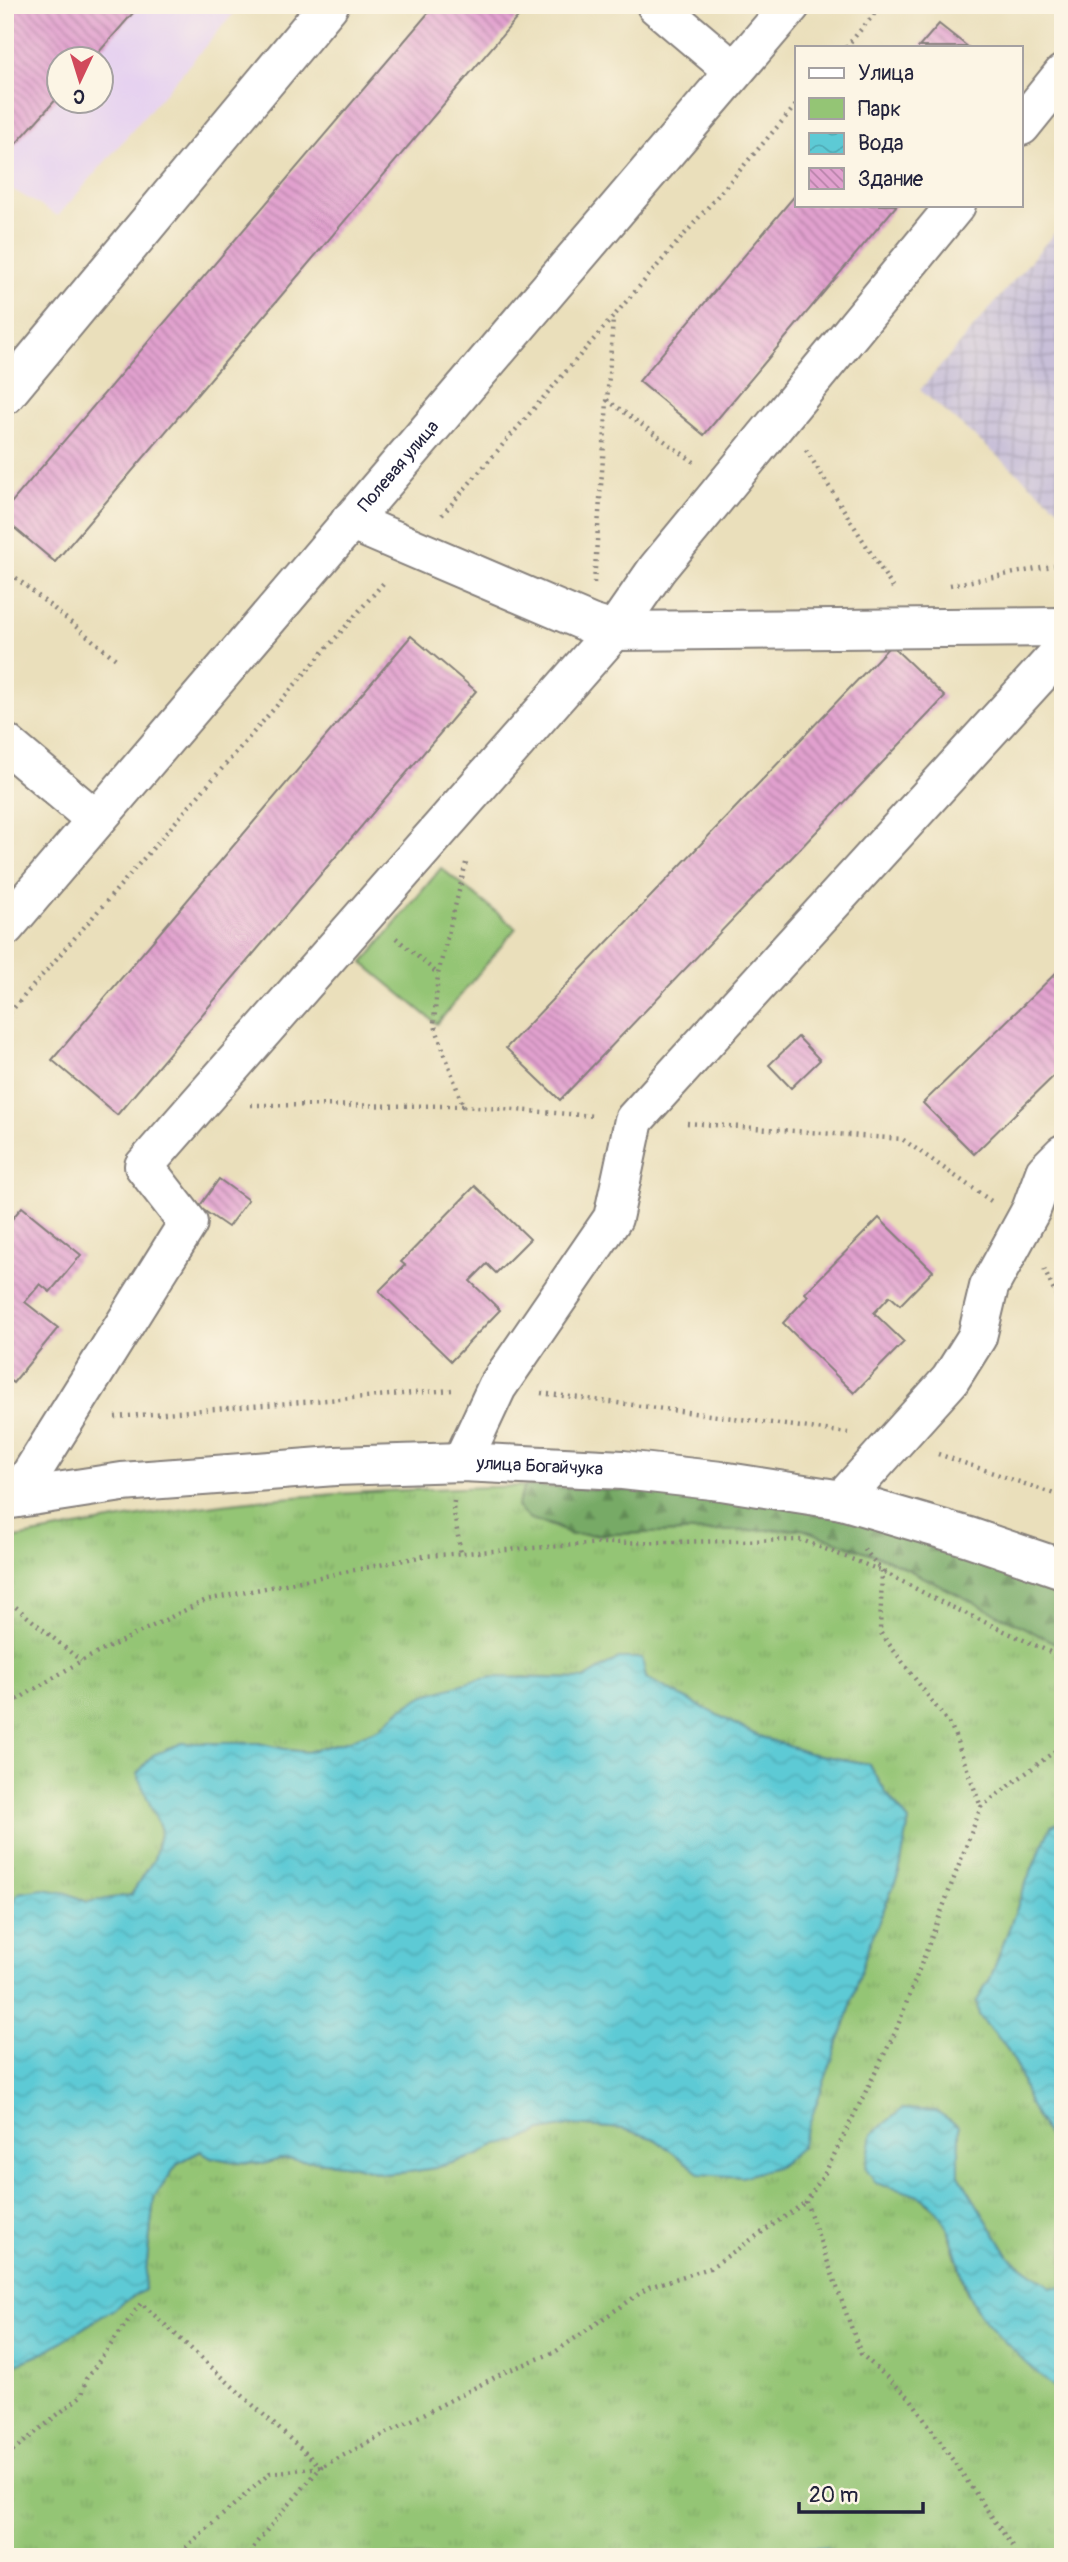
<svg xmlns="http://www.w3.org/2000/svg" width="1068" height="2562" font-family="Pangolin,sans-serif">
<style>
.built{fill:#e6d2f0;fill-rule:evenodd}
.industrial{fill:url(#industrial-grid)}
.grass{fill:url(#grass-tufts);stroke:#5b7458;stroke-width:2}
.forest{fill:url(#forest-firs);stroke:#4c6650;stroke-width:2}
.park{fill:#94c575;stroke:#5b7458;stroke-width:2}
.water{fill:url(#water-waves);stroke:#407688;stroke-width:2}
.building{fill:url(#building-back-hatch)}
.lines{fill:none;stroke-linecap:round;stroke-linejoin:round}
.minor-casing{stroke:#86807b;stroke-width:42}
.path{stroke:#86807b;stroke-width:4.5;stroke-dasharray:2 5;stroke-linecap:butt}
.minor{stroke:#fff;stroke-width:38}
.labels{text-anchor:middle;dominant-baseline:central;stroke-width:5;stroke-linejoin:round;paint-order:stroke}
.street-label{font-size:18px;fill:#22223b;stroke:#fcf5e5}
</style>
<defs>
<pattern id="industrial-grid" width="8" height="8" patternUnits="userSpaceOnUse" patternTransform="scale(1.75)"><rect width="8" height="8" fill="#c8bfd8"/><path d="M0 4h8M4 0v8" fill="none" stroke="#aca4ba"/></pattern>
<pattern id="grass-tufts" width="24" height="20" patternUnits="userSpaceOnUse" patternTransform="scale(1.75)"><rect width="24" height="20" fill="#94c575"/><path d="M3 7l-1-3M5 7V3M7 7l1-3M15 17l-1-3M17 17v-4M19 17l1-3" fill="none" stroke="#7fa966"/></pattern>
<pattern id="forest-firs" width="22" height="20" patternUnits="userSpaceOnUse" patternTransform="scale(1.75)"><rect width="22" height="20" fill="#7a6"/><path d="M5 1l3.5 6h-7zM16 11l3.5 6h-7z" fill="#618a55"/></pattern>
<pattern id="water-waves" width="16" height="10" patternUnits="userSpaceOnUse" patternTransform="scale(1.75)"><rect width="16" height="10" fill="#5dcad5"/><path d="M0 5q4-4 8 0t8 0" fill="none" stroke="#51adb8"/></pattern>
<pattern id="building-back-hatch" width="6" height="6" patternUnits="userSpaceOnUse" patternTransform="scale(1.75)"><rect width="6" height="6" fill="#e2a1cf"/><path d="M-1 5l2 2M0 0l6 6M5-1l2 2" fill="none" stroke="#b783a9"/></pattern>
</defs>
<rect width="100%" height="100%" fill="#fcf5e5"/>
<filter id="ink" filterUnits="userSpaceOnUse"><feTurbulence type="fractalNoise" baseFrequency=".0143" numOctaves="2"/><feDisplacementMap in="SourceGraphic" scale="14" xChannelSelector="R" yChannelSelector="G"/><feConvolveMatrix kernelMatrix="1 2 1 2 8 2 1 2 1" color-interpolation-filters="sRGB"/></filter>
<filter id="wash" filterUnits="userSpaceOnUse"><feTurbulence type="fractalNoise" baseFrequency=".00686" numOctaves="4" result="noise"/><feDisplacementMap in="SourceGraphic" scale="28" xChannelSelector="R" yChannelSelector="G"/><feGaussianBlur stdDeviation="1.57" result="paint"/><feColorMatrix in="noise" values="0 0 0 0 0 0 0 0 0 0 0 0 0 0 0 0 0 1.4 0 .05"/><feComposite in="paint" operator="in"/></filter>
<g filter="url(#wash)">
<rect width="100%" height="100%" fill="#eadfbb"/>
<path class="built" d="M5,5H241L58,216L5,185ZM60,60H102V102H60Z"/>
<path class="industrial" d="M1063,223V512L920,390Z"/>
<path class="grass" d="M525,1486L517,1507C535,1523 551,1524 572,1535L802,1529L889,1560L1063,1647V1821L1051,1826L1028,1878L990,1979L977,2001L979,2016L1005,2045L1017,2066L1029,2104L1063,2163V2287H1051L1009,2257L959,2175V2126L936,2111L902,2109L922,2198L940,2213L947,2228L965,2288L974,2306L1026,2361L1063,2396V2557H843C821,2546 803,2541 782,2557H5V2369L43,2353L144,2290L154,2198L178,2163L201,2151L211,2157L230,2161L264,2164L280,2159L316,2161L351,2165L383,2174L409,2172L435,2168L479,2155L497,2143L520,2141L541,2131L573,2125L624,2129L655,2139L701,2174L779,2166L800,2147L848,2015L868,1947L899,1873L909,1821L886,1793L869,1764L808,1753L756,1735L646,1678L642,1658H619L584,1679L517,1677L401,1709L380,1728L350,1740L307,1752L289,1750L258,1743H182L138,1774L161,1830L154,1859L131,1895L87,1902L67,1893L9,1911L14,1955L5,1978V1540C93,1524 180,1507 269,1499C354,1492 439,1488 525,1486Z"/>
<path class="forest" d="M525,1486L757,1496L924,1536L1063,1597V1647L889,1560L802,1529L571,1535L555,1526L530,1519L517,1507Z"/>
<path class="park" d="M441,868L516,928L437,1024L363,963Z"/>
<path class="water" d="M619,1658H642L646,1678L756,1735L808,1753L869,1764L886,1793L909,1821L899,1873L868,1947L848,2015L801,2147L779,2166L742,2177L701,2174L655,2139L624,2129L573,2125L541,2131L520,2141L497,2144L479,2155L435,2168L409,2172L383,2174L351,2165L316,2161L280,2159L264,2164L230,2161L211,2157L201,2151L178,2163L154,2198L144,2290L43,2353L5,2369V1978C20,1959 10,1935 9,1913C9,1907 14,1899 18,1893L43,1889L67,1893L87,1902L131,1895L154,1859L161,1830L137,1774L153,1755L182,1743H258L289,1750L307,1752L350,1740L380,1728L401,1709L425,1695L472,1681L493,1677L584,1679Z
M1063,1821V2163L1029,2104L1017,2066L1005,2045L979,2016L977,2001L990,1979L1028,1878L1051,1826Z
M902,2109L936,2111L959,2126V2175L1009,2257L1051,2287H1063V2396C1037,2373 990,2332 973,2303C954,2271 958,2218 922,2198C909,2191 890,2188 876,2183L866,2168L872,2134Z
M795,2547H824L843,2557H782Z"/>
<g id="blocks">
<path class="building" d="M5,5H140L92,60H60V95L5,156Z
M435,5H528L55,562L5,520V510Z
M939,24L968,47H919Z
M797,193V205H897L704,435L639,381Z
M411,636L476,691L117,1115L52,1060Z
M891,645L945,697L560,1100L506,1048Z
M1063,966V1067L974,1154L923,1103Z
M798,1037L820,1060L791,1088L769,1065Z
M219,1179L248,1200L228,1227L199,1207Z
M475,1186L530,1239L496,1273L487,1264L470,1281L500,1310L451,1361L379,1291L405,1265L401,1262Z
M22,1207L81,1255L50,1292L40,1284L25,1302L58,1328L13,1383L5,1377V1227Z
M879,1218L933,1271L900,1305L890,1296L874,1313L904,1342L854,1393L783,1323L808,1296L805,1293Z"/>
</g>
</g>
<g filter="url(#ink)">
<use href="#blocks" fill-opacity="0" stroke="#86807b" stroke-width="2"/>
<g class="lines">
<defs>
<g id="minor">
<path d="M656,5L734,71"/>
<path d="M1021,126L1063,74"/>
<path d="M5,395L329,5"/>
<path d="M350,521L591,624L614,631L1063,627"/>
<path d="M5,743L95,819"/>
<path id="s1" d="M5,927L791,5"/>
<path d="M462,1462L497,1387L613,1218L634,1120L1063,649"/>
<path d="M16,1498L188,1223L144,1166L614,631L657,569L956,205"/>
<path id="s2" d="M5,1500L122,1482L335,1466L462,1462L623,1470L721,1481L842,1500L969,1537L1063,1569"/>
<path d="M842,1500L950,1380L977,1337L989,1287L1031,1210L1045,1172L1063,1154"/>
</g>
</defs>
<use href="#minor" class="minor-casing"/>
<path class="path" d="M846,47L882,5
M607,400L694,462
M806,450L893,588
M442,515L797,104
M5,569L117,660
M594,583L613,319
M950,585L1063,564
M466,863L438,974L434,1023L463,1106L595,1116
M396,938L438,974
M5,1018L386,580
M251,1105L463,1106
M687,1123L902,1139L991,1201
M1044,1269L1063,1311
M541,1393L848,1433
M115,1417L452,1390
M938,1454L1063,1497
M454,1501L453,1507L461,1554
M864,1549L882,1571L880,1632L952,1728L981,1807
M5,1598L81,1661
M5,1707L81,1661L206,1600L424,1556L602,1543L802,1540L882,1571L943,1603L1063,1658
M5,2462L9,2454L82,2395L86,2379L141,2303L321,2467L256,2543L248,2557
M1012,2546L910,2398L861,2354L806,2202L825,2173L895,2033L981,1807L1063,1745
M175,2557L270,2473L321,2467L505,2372L555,2352L649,2287L710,2268L806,2202"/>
<use href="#minor" class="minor"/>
</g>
</g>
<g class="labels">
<g class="street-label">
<text stroke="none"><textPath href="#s1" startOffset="606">Полевая улица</textPath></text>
<text stroke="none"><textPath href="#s2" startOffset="537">улица Богайчука</textPath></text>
</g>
</g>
<rect width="1068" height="2562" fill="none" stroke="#fcf5e5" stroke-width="28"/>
<rect x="795" y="46" width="228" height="161" fill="#fcf5e5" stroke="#a5a1a1" stroke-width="2"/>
<rect x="809" y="68" width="35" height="10" fill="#ffffff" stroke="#a5a1a1" stroke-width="2"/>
<text x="858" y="80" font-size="21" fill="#22223b">Улица</text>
<rect x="809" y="98" width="35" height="21" fill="#94c575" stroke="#a5a1a1" stroke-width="2"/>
<text x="858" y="116" font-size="21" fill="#22223b">Парк</text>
<rect x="809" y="133" width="35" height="21" fill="url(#water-waves)" stroke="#a5a1a1" stroke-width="2"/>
<text x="858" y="150" font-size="21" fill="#22223b">Вода</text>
<rect x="809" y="168" width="35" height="21" fill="url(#building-back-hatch)" stroke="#a5a1a1" stroke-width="2"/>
<text x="858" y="186" font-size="21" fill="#22223b">Здание</text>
<g transform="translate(80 80) rotate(184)"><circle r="33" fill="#fcf5e5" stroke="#a5a1a1" stroke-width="2"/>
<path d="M0-5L12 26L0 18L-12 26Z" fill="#d1495b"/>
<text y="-10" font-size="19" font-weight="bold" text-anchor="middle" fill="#22223b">С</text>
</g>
<path d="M799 2502v10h124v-10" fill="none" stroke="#22223b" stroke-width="3.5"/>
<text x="809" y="2502" font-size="21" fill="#22223b" stroke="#fcf5e5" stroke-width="5" paint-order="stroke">20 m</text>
</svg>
